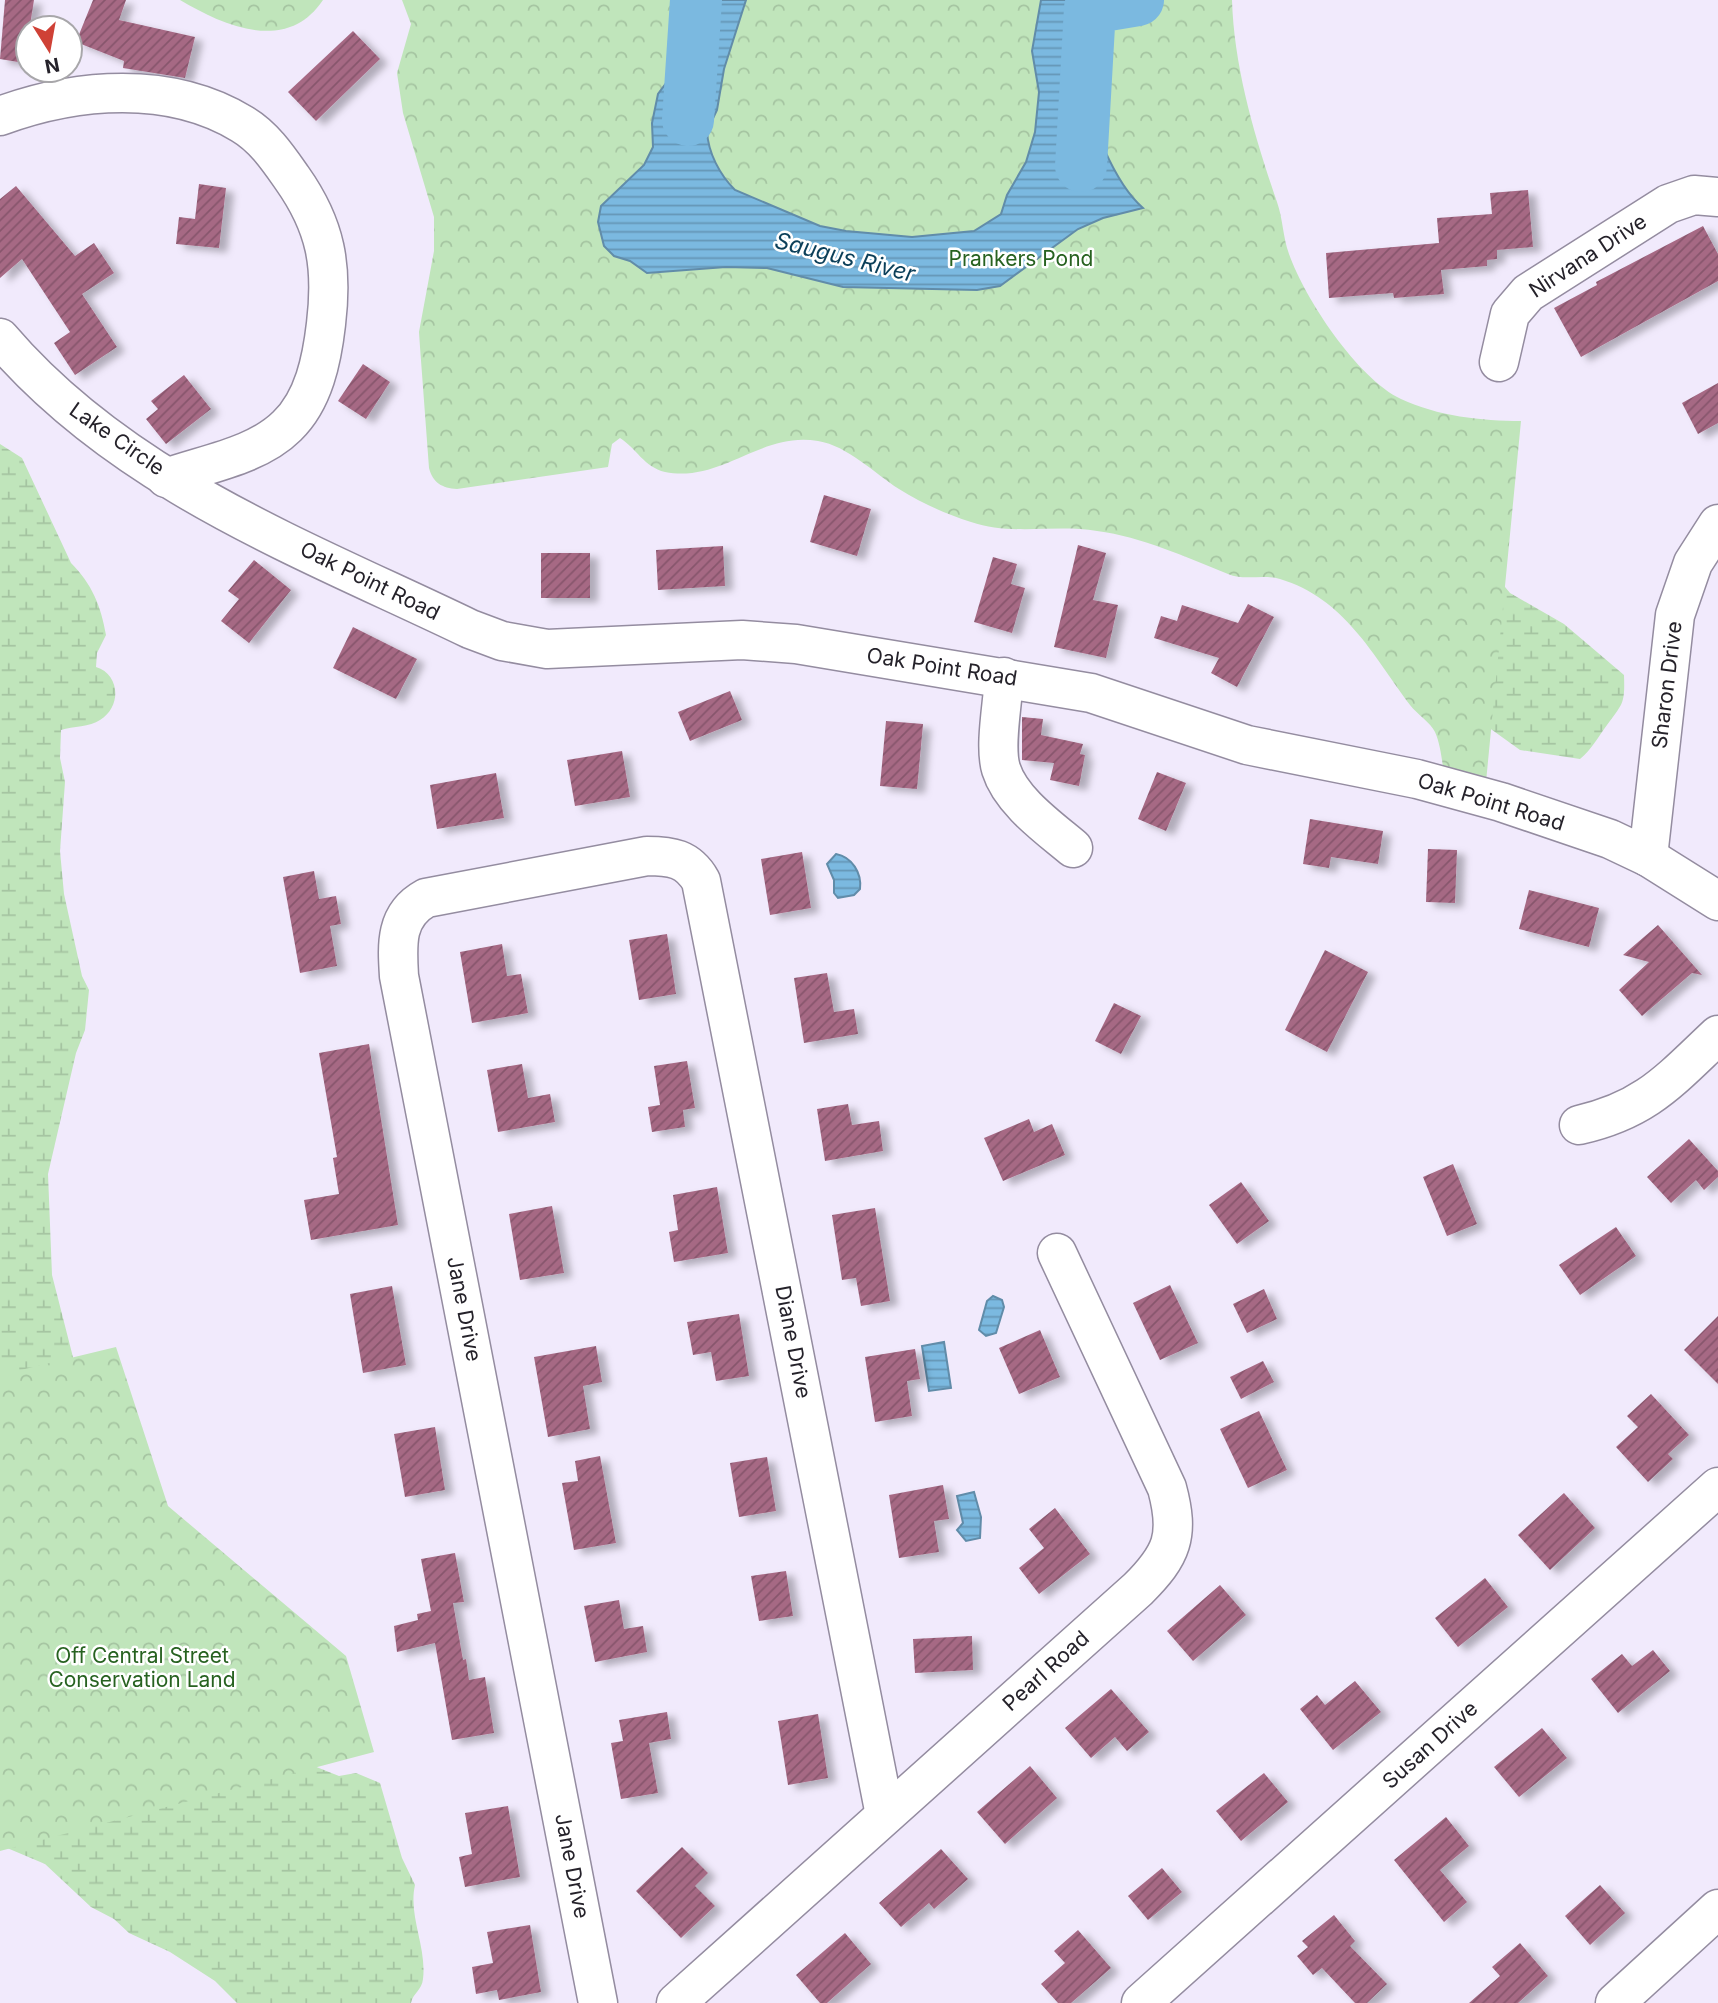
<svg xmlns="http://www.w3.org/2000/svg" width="1718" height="2003" font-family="Inter,sans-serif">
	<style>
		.wetland { fill: url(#wetland-marsh) }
		.park { fill: url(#park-crowns) }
		.water { fill: url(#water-rules); stroke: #618ca9; stroke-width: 2 }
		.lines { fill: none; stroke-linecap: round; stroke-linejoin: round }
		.river { stroke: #7bb9e0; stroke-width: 52 }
		.building { fill: url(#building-hatch); filter: url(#shadow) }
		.minor-casing { stroke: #948ca0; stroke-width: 41 }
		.minor { stroke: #fff; stroke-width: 38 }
		.labels { text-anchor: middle; stroke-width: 5; stroke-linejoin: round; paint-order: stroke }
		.street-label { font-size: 21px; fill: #25222a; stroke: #fff }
		.park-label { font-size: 21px; fill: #276220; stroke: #fff }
		.water-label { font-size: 23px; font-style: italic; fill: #0b3f59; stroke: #fff }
	</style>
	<defs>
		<pattern id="wetland-marsh" width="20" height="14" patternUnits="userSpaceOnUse" patternTransform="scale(1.75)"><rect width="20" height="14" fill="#c0e5bb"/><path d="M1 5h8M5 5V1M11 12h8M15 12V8" fill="none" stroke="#a5c4a1"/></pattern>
		<pattern id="park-crowns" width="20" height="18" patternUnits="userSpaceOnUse" patternTransform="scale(1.75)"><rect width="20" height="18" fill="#c0e5bb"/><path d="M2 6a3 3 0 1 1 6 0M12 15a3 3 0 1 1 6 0" fill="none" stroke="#a5c4a1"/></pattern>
		<pattern id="water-rules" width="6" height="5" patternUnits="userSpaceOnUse" patternTransform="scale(1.75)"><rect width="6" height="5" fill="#7bb9e0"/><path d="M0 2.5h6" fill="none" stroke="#6596b6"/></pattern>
		<pattern id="building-hatch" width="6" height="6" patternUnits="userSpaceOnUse" patternTransform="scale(1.75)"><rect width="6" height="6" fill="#a66984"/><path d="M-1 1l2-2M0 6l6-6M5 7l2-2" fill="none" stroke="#87566c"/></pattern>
		<filter id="shadow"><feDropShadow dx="8" dy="4.5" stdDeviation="3.5" flood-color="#0004"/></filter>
	</defs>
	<rect width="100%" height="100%" fill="#f1eafc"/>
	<!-- wetland -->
	<g class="wetland">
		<path d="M0,444L22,458L71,563C92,584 101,606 106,635L97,653L96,667C120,674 122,707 100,720C90,727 73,726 61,730L60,758L65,782L60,851L64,894L82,976L89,990L85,1030L76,1053L48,1174L52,1275L76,1369L314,1766L339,1776L356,1773L380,1783L402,1858L415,1885C408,1916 427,1947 423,1979C422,1990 413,1993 411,2003H237L215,1981L170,1952L129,1933L114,1919L91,1907L45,1864L0,1845Z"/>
		<path d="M1491,570L1510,593L1564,624L1624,675C1625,704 1623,703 1607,725C1598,737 1592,749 1580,759L1520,750L1456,704Z"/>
	</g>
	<!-- park -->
	<g class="park">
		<path d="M180,0H323C287,54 224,26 180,0Z"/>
		<path d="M402,0H1232C1234,68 1255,138 1277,202C1283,219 1283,238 1289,254C1305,299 1357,378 1401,399C1437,416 1482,421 1521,421L1486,782L1445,778C1442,764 1441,745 1435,732C1431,723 1417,714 1410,705C1373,655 1344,598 1280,579C1263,574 1244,581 1228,574C1186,557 1142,537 1097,531C1056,524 1012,536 971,522C946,514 921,503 899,489C874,473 848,446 818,441C761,431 722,483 665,472C644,467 636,448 620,438L612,444L608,467L457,489C442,488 433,483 429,468L420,347L419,332L434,251V217L403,113L397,73L411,24Z"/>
		<polygon points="116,1347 168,1506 346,1656 374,1752 0,1851 0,1375"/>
	</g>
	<!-- water -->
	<g class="water">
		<path d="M682,0H746L724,69L717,110L707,131C708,153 720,175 735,190L820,226L846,231L912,237L974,231L1001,214L1007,195L1026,162L1035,132L1039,92L1032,51L1041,0H1100L1075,27L1070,44C1082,92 1106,176 1143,208L1103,218L1078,229L1000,286L977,290L843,287L767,268L726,267L647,273L630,261L614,256L604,246L598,222L601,206L644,165L653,147L652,123L658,94L673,74L691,58L695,31Z"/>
		<path d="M836,854C852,857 862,873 860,889L854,895L838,898L834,893V880L827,864Z"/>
		<polygon points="993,1296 1002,1300 1004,1307 996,1333 986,1336 979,1330 987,1301"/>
		<polygon points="944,1342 951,1388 929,1391 922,1346"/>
		<polygon points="974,1492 981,1517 980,1538 966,1541 957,1530 963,1523 957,1496"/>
	</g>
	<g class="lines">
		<!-- river -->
		<g class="river">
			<polyline points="688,120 696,0"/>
			<polyline points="1081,166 1090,8 1138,0"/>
		</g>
	</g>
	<!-- building -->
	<g class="building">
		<polygon points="5,0 34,0 24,63 0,59"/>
		<polygon points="93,0 126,0 119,20 195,37 185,78 123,68 124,61 76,42"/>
		<polygon points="353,31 380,59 316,121 288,92"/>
		<polygon points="199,184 226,188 219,248 176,244 179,217 195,219"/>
		<polygon points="16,186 75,256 94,243 114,273 82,294 117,347 75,375 54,343 70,332 22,259 0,278 0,199"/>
		<polygon points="1528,190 1533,247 1497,250 1497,259 1487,260 1487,266 1441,270 1444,294 1394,298 1393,293 1329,298 1326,253 1439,243 1437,218 1492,214 1490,193"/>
		<polygon points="1703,226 1718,254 1718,281 1581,357 1554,308 1597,285 1596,282"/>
		<polygon points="363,364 390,382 366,419 338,401"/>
		<polygon points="184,375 211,409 166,444 146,419 158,409 151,401"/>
		<polygon points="1718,383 1718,423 1698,434 1682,403"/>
		<polygon points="824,495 871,509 857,556 810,542"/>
		<polygon points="1078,545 1106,553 1093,600 1118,605 1106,658 1054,647"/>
		<polygon points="723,546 725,586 658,590 656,550"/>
		<rect x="541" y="553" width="49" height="45"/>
		<polygon points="993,557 1017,564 1011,584 1025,588 1012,633 974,622"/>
		<polygon points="254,560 291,590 249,643 221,621 239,599 228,591"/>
		<polygon points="1248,604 1274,617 1237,687 1211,673 1219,658 1154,638 1161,616 1177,621 1182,605 1238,623"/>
		<polygon points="353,627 417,659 396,699 333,668"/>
		<polygon points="730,691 742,720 690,741 678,712"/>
		<polygon points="1022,717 1043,719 1041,735 1083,744 1080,754 1085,755 1079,786 1050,780 1054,763 1022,760"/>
		<polygon points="886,721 923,724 917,789 880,786"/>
		<polygon points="622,751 630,797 575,806 567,760"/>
		<polygon points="1157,772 1186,783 1166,831 1138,819"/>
		<polygon points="496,773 504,818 437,829 430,785"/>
		<polygon points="1310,819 1383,831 1378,864 1331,857 1329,868 1303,864"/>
		<polygon points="1428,849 1457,850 1455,903 1426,902"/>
		<polygon points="802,852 811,908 770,915 761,859"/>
		<polygon points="314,871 319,899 336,896 341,924 330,926 337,966 300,973 283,877"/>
		<polygon points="1529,890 1599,908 1589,947 1519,929"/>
		<polygon points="1658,925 1702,975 1692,973 1642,1016 1619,990 1649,962 1623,955"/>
		<polygon points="667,934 676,994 639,1000 629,940"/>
		<polygon points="502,944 507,976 521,974 528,1013 472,1023 460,952"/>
		<polygon points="1325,950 1368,972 1327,1052 1285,1030"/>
		<polygon points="827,973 834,1012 854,1009 858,1034 804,1043 794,978"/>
		<polygon points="1114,1003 1141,1016 1121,1054 1095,1041"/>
		<polygon points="369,1044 398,1225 311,1240 304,1200 339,1194 333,1158 337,1157 319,1053"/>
		<polygon points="687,1061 695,1108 683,1110 685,1127 652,1132 648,1107 660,1105 654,1066"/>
		<polygon points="522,1064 528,1098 550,1094 555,1122 498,1132 487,1070"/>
		<polygon points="848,1104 852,1125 879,1121 883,1151 825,1161 817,1109"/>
		<polygon points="1029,1119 1034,1132 1052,1124 1065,1155 1003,1181 984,1138"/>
		<polygon points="1689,1139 1718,1171 1718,1177 1704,1190 1696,1180 1671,1203 1647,1177"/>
		<polygon points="1453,1164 1477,1224 1447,1236 1423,1177"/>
		<polygon points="1241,1182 1269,1221 1237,1244 1209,1205"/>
		<polygon points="717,1187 728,1253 674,1262 669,1232 678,1230 673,1195"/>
		<polygon points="552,1206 564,1273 520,1280 509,1214"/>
		<polygon points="875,1208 890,1301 861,1306 856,1278 842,1280 832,1215"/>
		<polygon points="1616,1227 1636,1256 1580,1295 1559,1265"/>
		<polygon points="1170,1285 1198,1343 1160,1360 1133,1303"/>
		<polygon points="392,1286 406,1365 363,1373 350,1294"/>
		<polygon points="1264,1289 1277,1319 1247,1333 1233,1304"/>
		<polygon points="739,1314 749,1376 716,1381 711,1352 693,1355 687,1322"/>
		<polygon points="1718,1316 1718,1384 1684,1350"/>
		<polygon points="1040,1330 1060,1377 1019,1394 999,1348"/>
		<polygon points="596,1346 602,1382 583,1386 590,1429 548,1437 534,1357"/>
		<polygon points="915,1349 920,1379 907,1381 912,1416 875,1422 865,1357"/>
		<polygon points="1263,1361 1274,1382 1241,1399 1230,1377"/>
		<polygon points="1651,1394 1689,1435 1668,1454 1673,1459 1648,1482 1616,1447 1638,1427 1627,1416"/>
		<polygon points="1259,1411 1287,1470 1248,1488 1220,1429"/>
		<polygon points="435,1427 445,1490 405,1497 394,1434"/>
		<polygon points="600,1456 616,1543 574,1550 562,1483 578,1481 575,1461"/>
		<polygon points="767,1457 776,1511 739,1517 730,1463"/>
		<polygon points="943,1485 949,1519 934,1521 939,1552 899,1558 889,1495"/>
		<polygon points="1564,1493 1595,1528 1550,1570 1518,1535"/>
		<polygon points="1055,1508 1090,1554 1039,1594 1019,1568 1044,1548 1029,1529"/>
		<polygon points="455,1553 464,1602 453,1603 463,1660 466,1659 469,1680 485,1677 494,1733 452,1740 435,1643 397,1652 394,1626 418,1620 417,1614 431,1611 421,1559"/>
		<polygon points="786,1571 793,1616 759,1621 751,1576"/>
		<polygon points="1485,1578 1508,1607 1458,1647 1435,1618"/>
		<polygon points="1220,1585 1246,1615 1193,1661 1167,1631"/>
		<polygon points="619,1600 624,1629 643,1626 647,1652 595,1662 584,1606"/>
		<polygon points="972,1636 973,1670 915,1673 913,1639"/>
		<polygon points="1653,1650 1670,1671 1618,1713 1591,1679 1622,1654 1632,1666"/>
		<polygon points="1355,1681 1381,1712 1333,1750 1300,1709 1317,1695 1325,1705"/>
		<polygon points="1111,1689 1149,1732 1127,1751 1115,1737 1091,1758 1065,1728"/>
		<polygon points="667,1712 671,1739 649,1743 658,1793 621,1799 611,1743 623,1741 619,1720"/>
		<polygon points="818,1714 828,1778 788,1785 778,1721"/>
		<polygon points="1542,1728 1567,1758 1519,1797 1494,1767"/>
		<polygon points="1030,1766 1057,1798 1005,1844 977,1812"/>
		<polygon points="1264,1773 1288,1802 1241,1841 1216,1811"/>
		<polygon points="508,1806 520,1877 465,1887 459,1857 472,1854 465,1813"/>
		<polygon points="1446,1817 1469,1846 1440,1870 1467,1902 1444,1922 1394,1860"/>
		<polygon points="682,1847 708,1873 695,1886 715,1906 681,1938 636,1891"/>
		<polygon points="941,1849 968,1879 934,1909 929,1903 901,1927 879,1903"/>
		<polygon points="1162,1868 1182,1892 1148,1920 1128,1896"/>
		<polygon points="1600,1885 1625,1913 1590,1945 1565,1916"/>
		<polygon points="1334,1915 1355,1941 1350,1946 1387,1984 1367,2003 1355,2003 1322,1968 1313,1975 1297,1956 1308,1947 1302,1941"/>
		<polygon points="530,1925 541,1992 499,2000 497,1990 476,1994 472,1967 493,1963 487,1932"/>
		<polygon points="1078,1930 1111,1968 1071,2003 1058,2003 1041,1984 1065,1963 1054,1951"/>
		<polygon points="845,1933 871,1964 827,2003 820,2003 796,1975"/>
		<polygon points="1520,1943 1548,1976 1518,2003 1469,2003 1500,1976 1492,1967"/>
	</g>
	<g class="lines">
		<!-- minor casing -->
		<g class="minor-casing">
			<g id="minor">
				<path d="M0,116C76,88 170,80 242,124C264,137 278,158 292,178C326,226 333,266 326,324C322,359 314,400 287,426C257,456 205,464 166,478"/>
				<path d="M0,338C123,482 304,549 470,629L502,641L547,649L742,640L796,644L1091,693L1247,745L1417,779L1501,802L1610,839L1648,857L1718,901"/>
				<polyline points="1499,362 1510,314 1528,293 1668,204 1694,195 1718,197"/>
				<path d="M1004,677C1003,702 994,746 1001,769C1011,801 1048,827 1073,848"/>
				<polyline points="1648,857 1675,615 1693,563 1718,524"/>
				<path d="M1579,1125C1646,1110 1670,1080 1718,1035"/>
				<path d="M598,2003L399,976C397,944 395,915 426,898L647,856C671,856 688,858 701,881L885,1815"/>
				<path d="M676,2003L1138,1589C1172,1555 1180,1536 1167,1488L1057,1253"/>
				<polyline points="1141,2003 1718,1487"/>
				<polyline points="1615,2003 1718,1909"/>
			</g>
		</g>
		<!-- minor -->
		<use href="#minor" class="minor"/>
	</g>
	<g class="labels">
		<!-- street labels -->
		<g class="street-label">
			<text transform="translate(1588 256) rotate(-33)" y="7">Nirvana Drive</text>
			<text transform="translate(117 439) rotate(35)" y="7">Lake Circle</text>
			<text transform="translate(370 581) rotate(26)" y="7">Oak Point Road</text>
			<text transform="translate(942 667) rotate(9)" y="7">Oak Point Road</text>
			<text transform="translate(1667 685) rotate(-83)" y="7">Sharon Drive</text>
			<text transform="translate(1491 802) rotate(17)" y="7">Oak Point Road</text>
			<text transform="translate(464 1309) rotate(79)" y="7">Jane Drive</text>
			<text transform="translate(793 1342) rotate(79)" y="7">Diane Drive</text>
			<text transform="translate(1046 1671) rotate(-42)" y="7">Pearl Road</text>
			<text transform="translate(1430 1745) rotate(-42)" y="7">Susan Drive</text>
			<text transform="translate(572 1866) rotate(79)" y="7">Jane Drive</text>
		</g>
		<!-- park labels -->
		<g class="park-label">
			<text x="1021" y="266">Prankers Pond</text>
			<text x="142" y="1663">Off Central Street<tspan x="142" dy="24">Conservation Land</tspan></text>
		</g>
		<!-- water labels -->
		<g class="water-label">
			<text transform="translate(845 257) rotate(14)" y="8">Saugus River</text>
		</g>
	</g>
	<!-- north arrow -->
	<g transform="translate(49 49) rotate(169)"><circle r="33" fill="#ffffff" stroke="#a8a7aa" stroke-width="2"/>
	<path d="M0-5L12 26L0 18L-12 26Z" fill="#cf4136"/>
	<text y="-10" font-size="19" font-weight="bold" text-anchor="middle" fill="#25222a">N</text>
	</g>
</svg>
